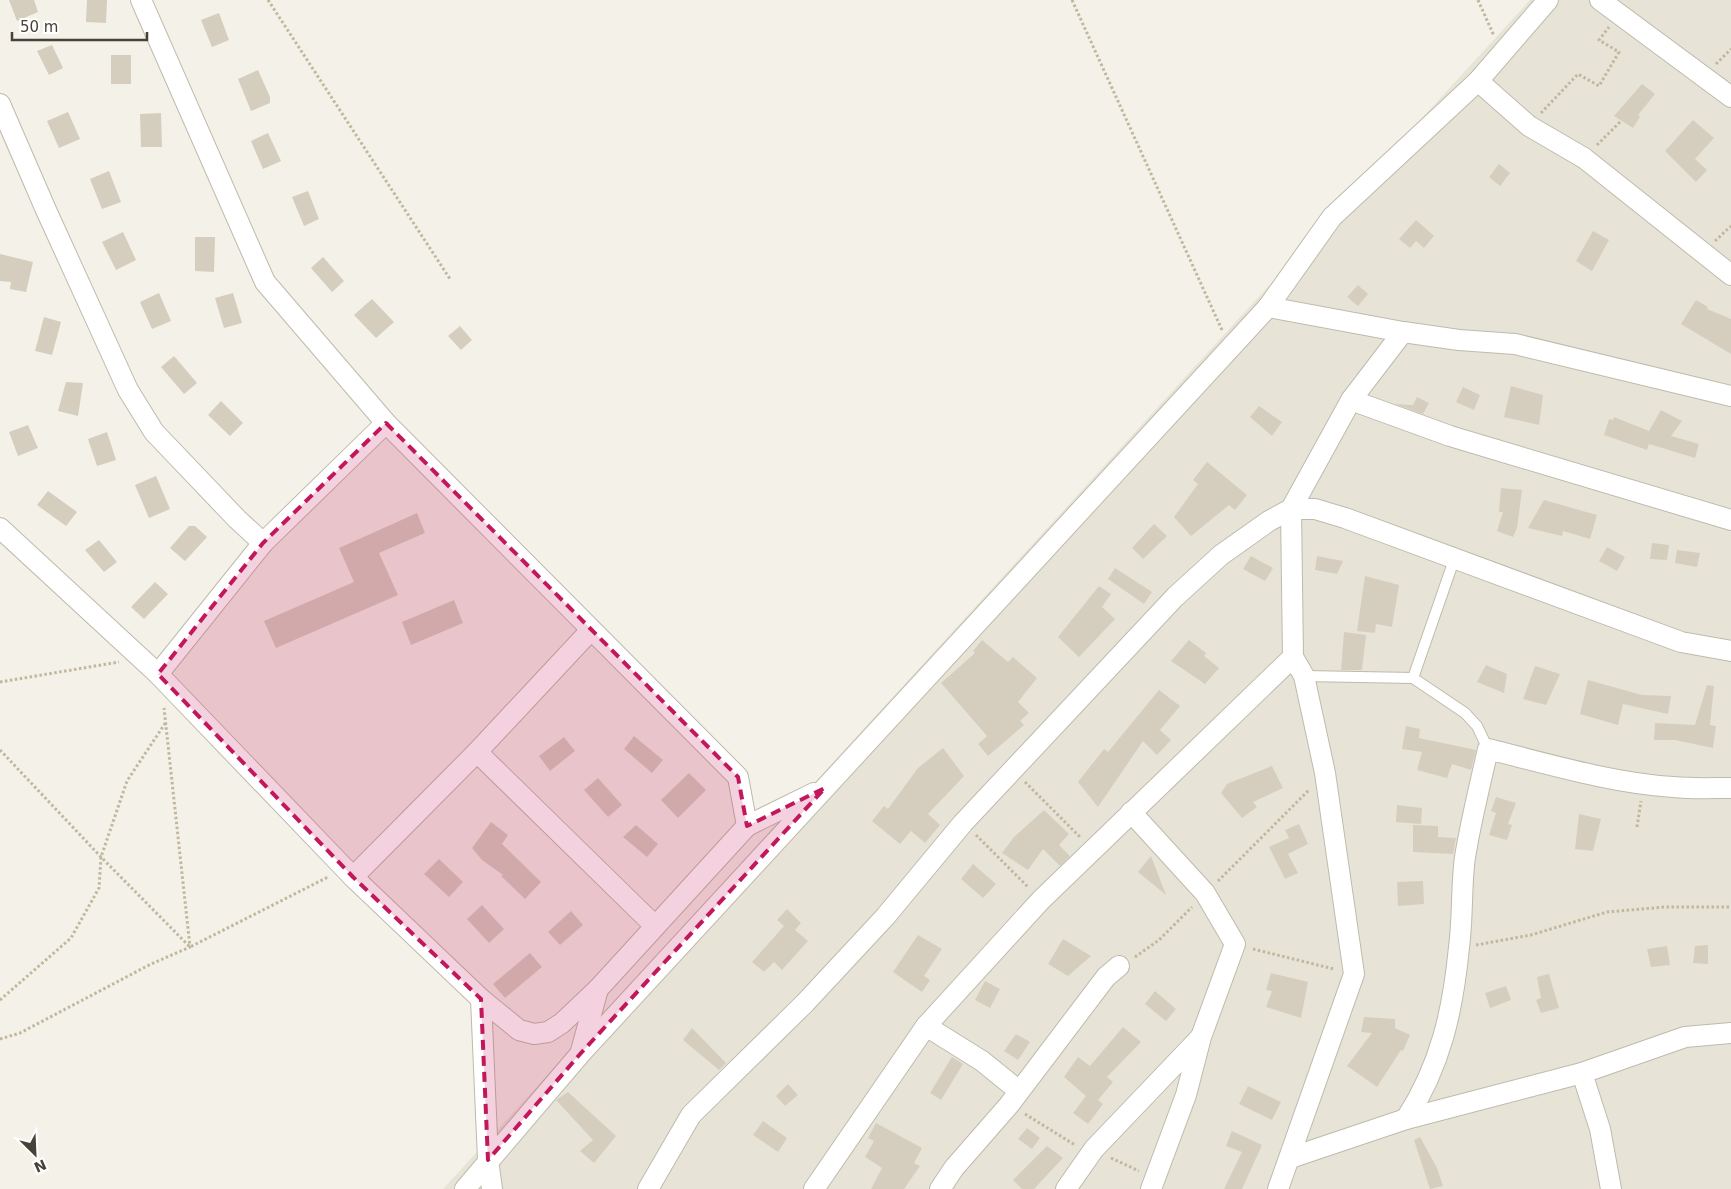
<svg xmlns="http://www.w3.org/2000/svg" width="1731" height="1189" font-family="'DejaVu Sans',sans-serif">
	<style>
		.residential { fill: #e7e4d7 }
		.building { fill: #d5cebe }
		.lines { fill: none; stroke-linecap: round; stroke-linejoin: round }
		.lane-casing { stroke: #bfbaab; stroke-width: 12 }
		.street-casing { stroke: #bfbaab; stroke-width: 22 }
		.path { stroke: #c0b79d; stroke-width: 3; stroke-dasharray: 2.5 2.5; stroke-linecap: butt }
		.lane { stroke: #fff; stroke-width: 10 }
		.street { stroke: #fff; stroke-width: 20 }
		.marked { fill: #c2185b; fill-opacity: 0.2; stroke: #c2185b; stroke-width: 4; stroke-dasharray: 10 6; stroke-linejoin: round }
	</style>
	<rect width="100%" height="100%" fill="#f3f1e8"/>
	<!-- residential -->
	<polygon class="residential" points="1530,0 1731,0 1731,1189 443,1189"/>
	<!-- building -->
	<g class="building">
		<polygon points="9,0 34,0 38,12 17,21"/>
		<polygon points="87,0 107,0 106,23 86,22"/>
		<polygon points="219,13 229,40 212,47 201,20"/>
		<polygon points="52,45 63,68 49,75 37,51"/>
		<rect x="111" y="55" width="20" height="29"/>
		<polygon points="258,70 270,97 270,103 251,111 238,79"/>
		<polygon points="1642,84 1655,94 1638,115 1640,117 1633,128 1614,116"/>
		<polygon points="68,112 80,139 59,148 47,121"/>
		<polygon points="161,113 162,147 141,147 140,114"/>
		<polygon points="1693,120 1714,138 1695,159 1707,170 1696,182 1665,151"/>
		<polygon points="268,133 281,161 263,169 251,141"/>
		<polygon points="1499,164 1510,173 1500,186 1489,177"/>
		<polygon points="109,171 121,202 102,209 90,179"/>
		<polygon points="308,191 319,219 304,226 292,197"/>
		<polygon points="1416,220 1434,236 1424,248 1416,241 1410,248 1399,239"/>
		<polygon points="1593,231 1609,240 1592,271 1576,261"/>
		<polygon points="123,232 136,260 116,270 102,242"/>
		<polygon points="195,237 215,237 214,272 195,271"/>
		<polygon points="0,254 33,262 26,292 10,289 11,282 0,281"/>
		<polygon points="323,257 344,281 332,292 311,268"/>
		<polygon points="1358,285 1368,294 1358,306 1347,297"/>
		<polygon points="159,293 171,321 152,329 140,302"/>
		<polygon points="233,293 242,323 224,328 215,298"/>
		<polygon points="372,299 394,322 376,338 354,315"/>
		<polygon points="1696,300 1708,307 1707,309 1731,319 1731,354 1681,324"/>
		<polygon points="44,317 61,322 52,355 35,351"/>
		<polygon points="460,326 472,340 461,350 448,336"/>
		<polygon points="174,356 197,383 184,394 161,367"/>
		<polygon points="66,382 83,383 78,416 58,411"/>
		<polygon points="1511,386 1543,395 1539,425 1504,417"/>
		<polygon points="1463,387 1480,395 1474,410 1456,402"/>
		<polygon points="1417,397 1429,403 1423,414 1395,404 1413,405"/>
		<polygon points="221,401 243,423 230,436 208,415"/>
		<polygon points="1259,406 1282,422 1272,436 1250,417"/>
		<polygon points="1661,410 1682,421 1671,436 1699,444 1695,458 1649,444 1647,450 1604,435 1609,419 1613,420 1614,417 1649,431"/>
		<polygon points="28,425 38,448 18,456 9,432"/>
		<polygon points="107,432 116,460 97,466 88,439"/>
		<polygon points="1207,462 1247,495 1235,510 1229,505 1191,536 1174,517 1198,484 1193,480"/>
		<polygon points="156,476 170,509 149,518 135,485"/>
		<polygon points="1501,488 1522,490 1517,528 1513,537 1497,531 1503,512 1499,512"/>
		<polygon points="48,491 77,512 66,526 37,505"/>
		<polygon points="1544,500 1597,515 1590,539 1563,531 1562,536 1528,528"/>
		<polygon points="417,513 425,533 379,553 398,595 276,648 264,621 354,582 339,548"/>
		<polygon points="1154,524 1167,536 1143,559 1132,548"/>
		<polygon points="189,526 195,526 207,537 185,561 170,548"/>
		<polygon points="99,540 117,562 104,572 85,550"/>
		<polygon points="1652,543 1669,545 1667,560 1650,559"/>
		<polygon points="1607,547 1625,557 1617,571 1599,561"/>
		<polygon points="1677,550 1700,553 1697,567 1675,563"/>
		<polygon points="1251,556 1273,568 1265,581 1243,569"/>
		<polygon points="1317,556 1343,561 1337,574 1315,570"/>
		<polygon points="1115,568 1152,592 1144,604 1108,579"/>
		<polygon points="1365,576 1399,585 1392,627 1376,624 1375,633 1357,631"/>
		<polygon points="155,582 168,594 144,619 131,607"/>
		<polygon points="1099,586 1111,594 1102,607 1115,619 1079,657 1058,637"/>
		<polygon points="454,600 463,623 411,645 402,622"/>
		<polygon points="1344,632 1366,635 1362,670 1341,670"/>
		<polygon points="982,640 1008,662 1013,657 1037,678 1018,702 1029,713 1020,721 1024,725 988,756 978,744 987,736 941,683 975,653 973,651"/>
		<polygon points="1189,640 1206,653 1204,656 1219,668 1205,684 1171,661"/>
		<polygon points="1486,665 1507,674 1504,693 1477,682"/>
		<polygon points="1535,666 1560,674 1546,705 1523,699"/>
		<polygon points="1588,680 1642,695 1671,696 1668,714 1623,704 1618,725 1580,714"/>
		<polygon points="1707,685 1714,686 1710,725 1716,726 1713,748 1675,740 1654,740 1655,723 1695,725"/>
		<polygon points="1159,690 1180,706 1160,730 1171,740 1157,755 1143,741 1098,807 1078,782 1104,749 1108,752"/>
		<polygon points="1406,726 1420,729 1419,738 1476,750 1471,770 1452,764 1447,778 1417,770 1422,752 1402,749"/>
		<polygon points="634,736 663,760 652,773 624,749"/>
		<polygon points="564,737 575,751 550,771 539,756"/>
		<polygon points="943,748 964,776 928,814 940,825 925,843 911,831 900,844 872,821 884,806 888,809 918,768"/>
		<polygon points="1272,766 1283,788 1253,802 1257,807 1242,818 1221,793 1227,784"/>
		<polygon points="689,773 706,790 678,818 661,800"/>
		<polygon points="598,778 622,805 608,817 584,790"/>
		<polygon points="1496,797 1516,803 1508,824 1512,825 1507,840 1489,835 1496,813 1491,811"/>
		<polygon points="1397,805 1422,808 1421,824 1396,822"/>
		<polygon points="1044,810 1069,834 1059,845 1070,856 1060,866 1043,849 1028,870 1002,853 1014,837"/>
		<polygon points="1579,814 1601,819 1593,851 1575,849"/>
		<polygon points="491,822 508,835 502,844 541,882 525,899 501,876 503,875 482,860 472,848"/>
		<polygon points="1299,824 1308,844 1288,854 1298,873 1285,879 1269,847 1289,838 1285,830"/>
		<polygon points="636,825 658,844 647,857 623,837"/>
		<polygon points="1413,825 1438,826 1438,837 1456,838 1453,854 1413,852"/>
		<polygon points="1151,856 1166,895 1138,872"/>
		<polygon points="439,859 463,882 449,897 424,874"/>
		<polygon points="973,864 996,884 983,898 961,879"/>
		<polygon points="1423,881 1424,904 1398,906 1397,882"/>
		<polygon points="482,905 504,929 489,943 467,919"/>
		<polygon points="787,909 801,923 795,930 808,941 782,970 774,962 764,972 752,962 784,926 777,920"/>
		<polygon points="571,911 583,925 560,945 548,932"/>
		<polygon points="918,935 942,949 924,976 930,980 922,992 893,972"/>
		<polygon points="1063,939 1091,956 1068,976 1048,964"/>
		<polygon points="1708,945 1708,964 1693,963 1695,946"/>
		<polygon points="1667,946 1670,965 1651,967 1647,949"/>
		<polygon points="530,953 542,967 505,998 493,984"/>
		<polygon points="1271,973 1308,982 1301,1018 1266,1007 1272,991 1266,990"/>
		<polygon points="1549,974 1559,1008 1541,1013 1536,1000 1541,998 1537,977"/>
		<polygon points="985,981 1000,989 990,1008 975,1000"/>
		<polygon points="1506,986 1511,1000 1490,1008 1485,993"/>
		<polygon points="1155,991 1176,1009 1166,1021 1145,1004"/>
		<polygon points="1364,1017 1395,1019 1395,1028 1410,1035 1403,1051 1401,1050 1377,1087 1347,1066 1372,1033 1361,1032"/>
		<polygon points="1123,1027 1141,1042 1107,1077 1113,1082 1098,1100 1103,1104 1088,1124 1073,1113 1086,1096 1064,1077 1078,1057 1090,1066"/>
		<polygon points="692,1028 726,1063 719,1070 683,1040"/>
		<polygon points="1016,1034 1030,1042 1018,1060 1004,1051"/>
		<polygon points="952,1057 963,1064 941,1100 930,1093"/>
		<polygon points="788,1084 798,1095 785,1106 776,1096"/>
		<polygon points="1248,1086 1281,1102 1272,1120 1239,1104"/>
		<polygon points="568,1092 616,1136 594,1163 580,1151 593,1140 556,1100"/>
		<polygon points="763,1121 787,1138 778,1152 753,1135"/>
		<polygon points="876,1123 922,1148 914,1163 920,1166 904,1189 871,1189 882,1168 865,1157 874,1141 868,1138"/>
		<polygon points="1027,1128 1040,1138 1032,1149 1018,1139"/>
		<polygon points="1232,1131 1262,1145 1242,1189 1224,1189 1242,1152 1226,1146"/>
		<polygon points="1420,1137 1437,1168 1443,1186 1430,1189 1414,1140"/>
		<polygon points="1047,1146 1063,1158 1034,1189 1022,1189 1013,1180"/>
	</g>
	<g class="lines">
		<!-- lane casing -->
		<g class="lane-casing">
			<g id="lane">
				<polyline points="1304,676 1413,678 1465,713 1477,726 1488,749"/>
				<polyline points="1413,678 1454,560"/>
			</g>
		</g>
		<!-- street casing -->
		<g class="street-casing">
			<g id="street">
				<polyline points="141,0 265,282 386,423 738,777 747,826 598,989 581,1051"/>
				<polyline points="1600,0 1731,97"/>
				<polyline points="1478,81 1529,126 1584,158 1731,275"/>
				<polyline points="0,104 46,210 128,390 154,432 237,519 263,543"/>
				<polyline points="1268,307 1403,332 1459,340 1515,344 1731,396"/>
				<polyline points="1351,400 1450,436 1731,520"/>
				<polyline points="0,528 158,674 353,877 481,999 519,1030 534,1034 548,1032 562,1023 598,989"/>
				<polyline points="158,674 263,543 386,423"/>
				<polyline points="477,752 655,926"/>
				<polyline points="1131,812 1205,893 1235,944 1201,1037 1186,1095 1151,1189"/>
				<polyline points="747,826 814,793"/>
				<polyline points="353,877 477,752 591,630"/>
				<polyline points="481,999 488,1160 492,1189"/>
				<polyline points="926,1026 982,1061 1019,1091"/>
				<polyline points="1582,1073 1600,1129 1611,1189"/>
				<path d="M1406,1119C1441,1065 1453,1010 1459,947C1463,917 1461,886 1465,857C1471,820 1480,785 1488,749C1548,764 1612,783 1673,787C1692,789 1712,788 1731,788"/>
				<polyline points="1290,1158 1406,1119 1582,1073 1685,1037 1731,1033"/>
				<polyline points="465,1189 581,1053 1268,307 1332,217 1478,81 1548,0"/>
				<polyline points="648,1189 691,1115 805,1003 885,917 963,823 1175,597 1221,555 1269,521 1291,509 1315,509 1345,518 1681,642 1731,651"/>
				<polyline points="814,1189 926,1026 1041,900 1293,657"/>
				<polyline points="940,1189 954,1168 1009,1105 1106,977 1119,966"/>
				<polyline points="1066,1189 1094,1149 1200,1038"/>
				<polyline points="1278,1189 1354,974 1325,773 1304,676 1293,657 1291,509 1351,400 1403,332"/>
			</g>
		</g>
		<!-- path -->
		<g class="path">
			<polyline points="268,0 450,279"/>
			<polyline points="1072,0 1222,330"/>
			<polyline points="1478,0 1494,36"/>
			<polyline points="1716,64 1731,49"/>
			<polyline points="1541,113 1578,74 1599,86 1619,52 1599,40 1609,27"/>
			<polyline points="1597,145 1621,121"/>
			<polyline points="1715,241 1731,226"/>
			<polyline points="0,682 119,662"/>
			<polyline points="0,750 101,857 190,947 328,877"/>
			<polyline points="1025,782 1081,838"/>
			<polyline points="1637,827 1641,801"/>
			<polyline points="976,835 1028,887"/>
			<polyline points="1218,881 1309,790"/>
			<polyline points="1476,945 1531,935 1607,912 1665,907 1731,907"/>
			<polyline points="1253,949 1334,969"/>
			<polyline points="1135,957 1159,940 1192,907"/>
			<polyline points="0,1000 71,938 99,888 101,857 127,781 166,722"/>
			<polyline points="0,1039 20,1033 151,964 190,947 164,708"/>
			<polyline points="1025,1114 1075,1145"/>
			<polyline points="1111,1158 1139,1171"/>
		</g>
		<!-- lane -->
		<use href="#lane" class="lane"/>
		<!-- street -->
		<use href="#street" class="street"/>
	</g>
	<!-- marked area -->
	<path class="marked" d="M386,423L738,777L747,826L825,788L581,1053L488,1160L481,999L353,877L158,674L263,543Z"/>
	<!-- north arrow -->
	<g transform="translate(35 1154) rotate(156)" stroke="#ffffff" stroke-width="4" paint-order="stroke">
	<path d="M0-4L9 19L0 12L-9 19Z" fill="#474237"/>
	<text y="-8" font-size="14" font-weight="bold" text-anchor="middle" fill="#474237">N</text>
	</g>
	<!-- scale -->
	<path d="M12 32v8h135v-8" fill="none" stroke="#474237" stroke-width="2.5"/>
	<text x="20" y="32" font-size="15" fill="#474237" stroke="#ffffff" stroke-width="4" paint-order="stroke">50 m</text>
</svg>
